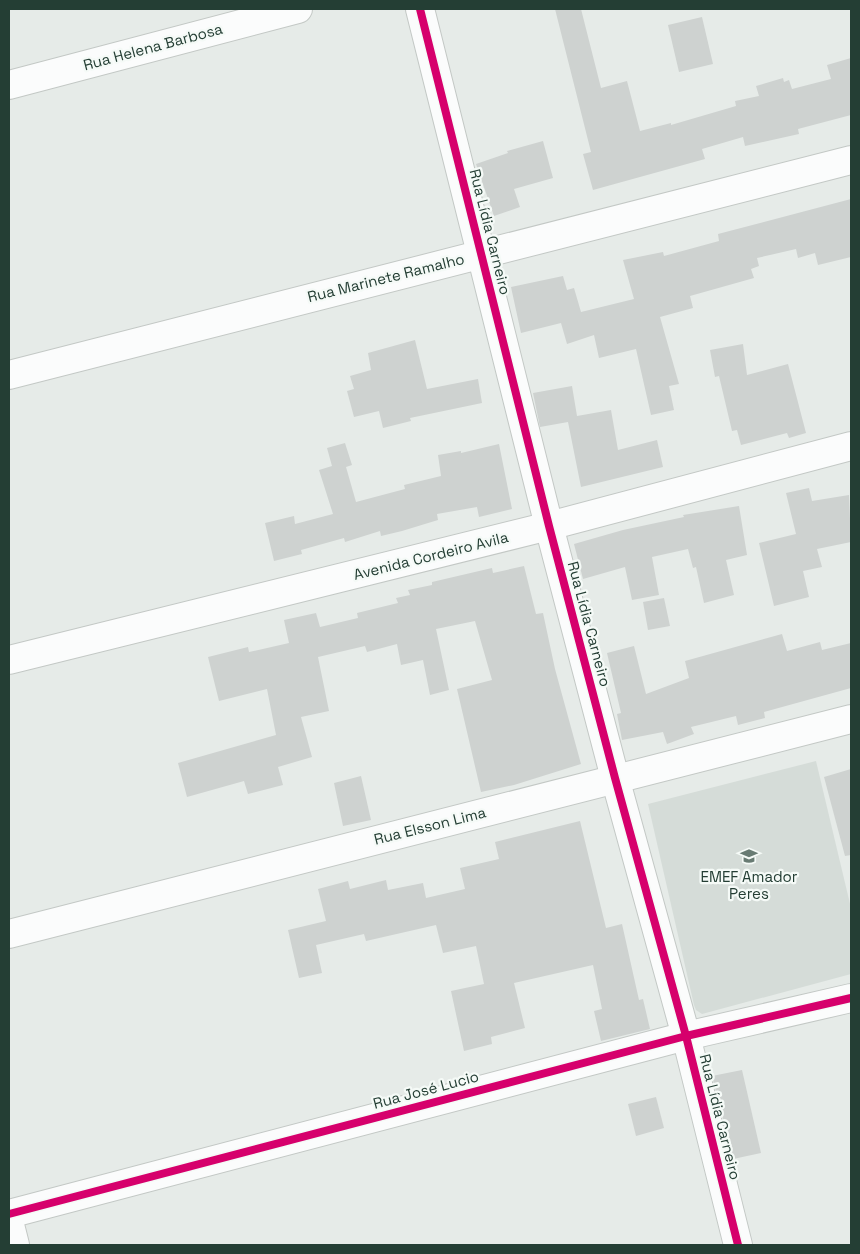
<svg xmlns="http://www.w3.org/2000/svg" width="860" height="1254" font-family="'Space Grotesk',sans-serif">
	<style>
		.built { fill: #d5dcd8 }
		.building { fill: #ced2d0 }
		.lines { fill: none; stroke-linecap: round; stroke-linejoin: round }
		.street-casing { stroke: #c3c8c5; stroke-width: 30 }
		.street { stroke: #fbfcfc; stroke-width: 28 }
		.cycleway-casing { stroke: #f5faf7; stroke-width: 11 }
		.cycleway { stroke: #d6006c; stroke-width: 8 }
		.labels { text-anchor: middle; stroke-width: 4.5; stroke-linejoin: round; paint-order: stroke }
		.street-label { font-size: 15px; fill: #243e34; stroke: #f5faf7 }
		.poi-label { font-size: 15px; fill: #243e34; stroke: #f5faf7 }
	</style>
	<rect width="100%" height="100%" fill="#e6ebe8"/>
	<!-- built -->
	<polygon class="built" points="816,761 851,908 851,974 702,1014 696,1010 694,1005 648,804"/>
	<!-- building -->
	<g class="building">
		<polygon points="555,9 581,9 601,88 627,81 640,131 671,123 671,125 736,106 735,101 759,96 756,86 783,78 784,82 789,80 792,89 831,79 827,65 851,58 851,115 798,129 799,134 745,146 743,137 702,149 705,159 593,190 583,154 591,152"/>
		<polygon points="702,17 713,64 679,72 668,25"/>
		<polygon points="543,141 553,178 514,189 520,207 494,216 476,164 508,153 507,151"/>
		<polygon points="851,199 851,257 818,265 815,253 798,258 796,249 757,258 759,266 751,269 754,278 690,296 693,308 660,317 679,384 669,386 674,410 651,415 636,349 599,358 594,335 567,344 561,323 521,333 511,287 563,276 567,290 574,288 581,312 634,299 623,260 663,252 664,256 719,241 718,234"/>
		<polygon points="415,340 427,389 478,379 482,403 410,418 411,421 383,428 379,411 354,417 347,391 354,389 350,376 371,370 368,353"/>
		<polygon points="743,344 747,375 788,364 806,433 789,438 787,433 741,445 737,430 732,431 719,376 715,377 710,350"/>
		<polygon points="572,386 577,416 611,410 618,450 657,440 663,467 581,487 568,422 540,427 533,393"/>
		<polygon points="345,443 352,465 346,467 356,502 405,489 404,485 441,476 438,455 461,451 461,453 499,444 512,509 479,517 477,507 437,514 438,520 402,531 381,536 380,531 345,542 344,538 301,550 302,554 274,561 265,523 294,516 295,524 333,514 319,470 332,466 327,448"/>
		<polygon points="809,488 812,501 849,495 851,542 817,549 822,567 803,571 809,597 774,606 759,543 796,534 786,493"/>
		<polygon points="739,506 747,555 726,560 734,595 704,603 696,567 693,568 688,549 652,557 659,595 632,600 625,567 583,579 574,544 623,530 684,517 683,515"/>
		<polygon points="524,566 536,614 543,613 555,669 581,764 514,785 481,792 457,689 492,680 475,621 436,629 449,690 430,695 423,660 401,665 397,644 367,652 365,646 318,657 329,711 301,717 312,757 278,767 283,785 248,794 244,781 187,797 178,763 276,735 267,689 219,701 208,657 248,647 249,652 289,643 284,620 316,613 320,627 358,618 357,613 398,603 396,598 410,595 408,590 432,585 432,582 492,568 493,573"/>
		<polygon points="664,598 670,626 648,630 643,602"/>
		<polygon points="782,634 787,651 820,642 822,650 851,643 851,688 764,712 765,718 738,725 736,716 691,727 694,734 667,744 663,732 622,740 617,714 621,713 607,653 634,646 646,694 689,678 685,661"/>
		<polygon points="851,769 851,855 845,856 824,777"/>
		<polygon points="361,776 371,820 343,826 334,783"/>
		<polygon points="580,821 606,928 622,924 639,1000 643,999 650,1029 601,1041 594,1011 602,1009 593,965 514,983 525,1028 491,1037 492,1044 464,1051 451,991 484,984 476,946 443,953 436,925 366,941 364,934 316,945 322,973 299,978 288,930 326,921 318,889 348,881 350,889 386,880 388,890 423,883 426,898 465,889 460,868 499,859 495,842"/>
		<polygon points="742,1070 761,1153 733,1159 712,1076"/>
		<polygon points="656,1097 664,1128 636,1136 628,1104"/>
	</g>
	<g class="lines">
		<!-- street casing -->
		<g class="street-casing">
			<g id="street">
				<polyline points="420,9 549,526 615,778 686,1036 738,1245"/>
				<polyline points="9,85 298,9"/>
				<polyline points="9,375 851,160"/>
				<polyline points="9,660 549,526 851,446"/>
				<polyline points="9,934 851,719"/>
				<polyline points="9,1214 686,1036 851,998"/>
				<polyline points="9,1221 15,1245"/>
			</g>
		</g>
		<!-- street -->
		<use href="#street" class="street"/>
		<!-- cycleway casing -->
		<g class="cycleway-casing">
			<g id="cycleway">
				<polyline points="420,9 549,526 615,778 686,1036 738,1245"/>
				<polyline points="9,1214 686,1036 851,998"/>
			</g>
		</g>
		<!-- cycleway -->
		<use href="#cycleway" class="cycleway"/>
	</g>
	<!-- icons -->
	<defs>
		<g id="school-bare" transform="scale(1.35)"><path d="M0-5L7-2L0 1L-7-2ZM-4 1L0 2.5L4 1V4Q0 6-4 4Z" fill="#687b73" stroke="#f5faf7" stroke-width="2.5" paint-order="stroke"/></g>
	</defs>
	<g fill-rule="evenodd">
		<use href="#school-bare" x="749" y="856"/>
	</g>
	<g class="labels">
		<!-- street labels -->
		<g class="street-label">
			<text transform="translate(153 47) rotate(-15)" y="5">Rua Helena Barbosa</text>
			<text transform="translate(490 232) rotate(76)" y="5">Rua Lídia Carneiro</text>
			<text transform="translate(386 278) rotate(-14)" y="5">Rua Marinete Ramalho</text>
			<text transform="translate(431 556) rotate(-14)" y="5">Avenida Cordeiro Avila</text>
			<text transform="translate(589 624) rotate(75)" y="5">Rua Lídia Carneiro</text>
			<text transform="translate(430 826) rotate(-14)" y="5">Rua Elsson Lima</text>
			<text transform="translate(426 1090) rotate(-15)" y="5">Rua José Lucio</text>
			<text transform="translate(720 1117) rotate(76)" y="5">Rua Lídia Carneiro</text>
		</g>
		<!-- poi labels -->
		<g class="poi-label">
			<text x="749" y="882">EMEF Amador<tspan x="749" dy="17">Peres</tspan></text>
		</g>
	</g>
	<!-- border -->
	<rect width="860" height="1254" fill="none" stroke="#243e34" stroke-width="20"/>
</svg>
